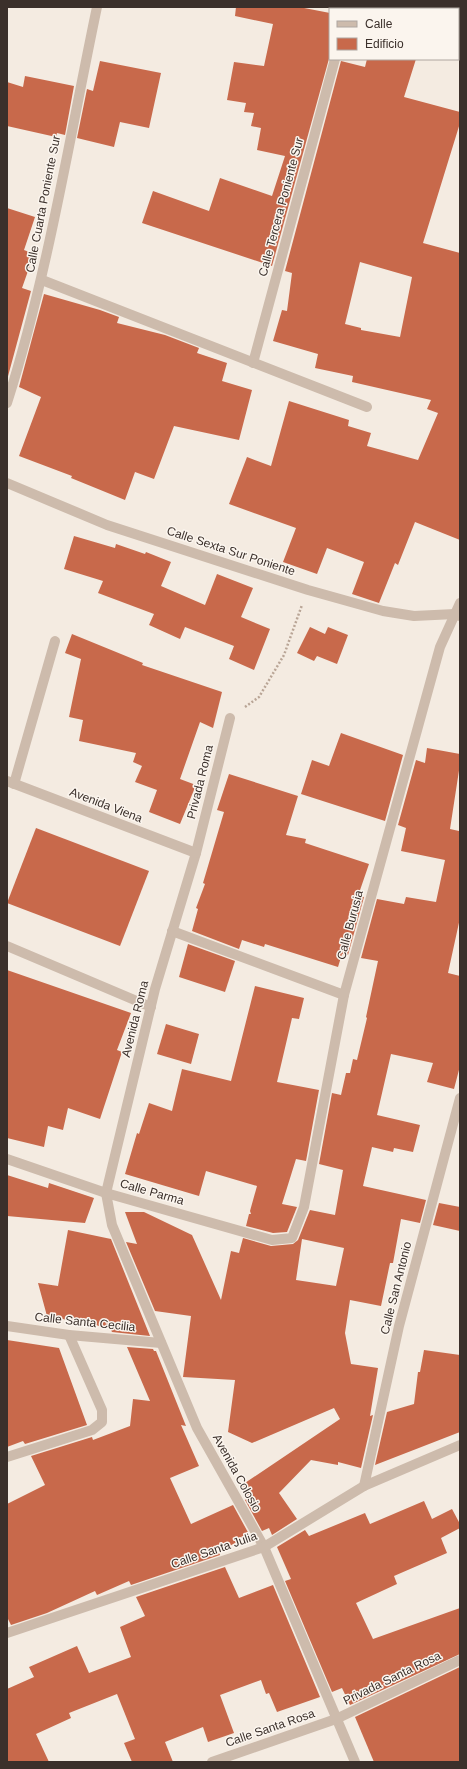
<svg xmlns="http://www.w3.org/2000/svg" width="467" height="1769" font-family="Helvetica,sans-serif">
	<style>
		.building { fill: #c8694b; fill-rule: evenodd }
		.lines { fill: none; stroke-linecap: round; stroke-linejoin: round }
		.path { stroke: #b9a596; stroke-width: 2.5; stroke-dasharray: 2 2; stroke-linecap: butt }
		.minor { stroke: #cdbbac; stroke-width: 10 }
		.labels { text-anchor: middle; stroke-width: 3; stroke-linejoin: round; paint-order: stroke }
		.street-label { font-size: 12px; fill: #3b302b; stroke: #fbf5ee }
	</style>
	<rect width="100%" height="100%" fill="#f4ebe1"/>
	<!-- building -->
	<g class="building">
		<polygon points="236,7 299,7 330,13 330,55 272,266 142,223 153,191 209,211 220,178 272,196 285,156 257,150 261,128 251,126 254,113 244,112 246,103 227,100 234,62 264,66 273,24 235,16"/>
		<path d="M367,59H416L404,97L460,112V123L423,243L460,253V540L415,522L398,565L395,563L379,603L352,594L364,562L327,548L317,574L283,562L296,528L229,504L247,457L271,466L289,401L349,420L348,426L371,433L367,446L418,460L438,413L427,409L431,400L352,382L353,376L315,368L318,354L273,341L282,310L287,311L292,273L285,271L341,61L365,67ZM360,262L412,277L400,337L361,330V328L345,324Z"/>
		<polygon points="100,61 161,73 149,128 120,122 114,147 77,138 87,89 93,91"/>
		<polygon points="25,76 74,86 65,135 57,133 56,137 7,126 7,82 23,87"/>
		<polygon points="7,208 35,217 24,250 34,254 22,288 31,291 7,380"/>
		<polygon points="44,294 100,310 119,317 117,323 165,335 199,348 197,353 227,363 222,381 252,390 239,440 174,426 154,479 135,472 125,500 71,478 72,476 19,456 41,397 19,387"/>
		<polygon points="74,536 115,548 116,544 145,554 146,552 171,562 161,586 205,605 217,574 253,588 241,617 270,629 254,670 229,659 234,646 185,627 180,639 149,625 154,614 98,593 103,581 64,569"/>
		<polygon points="310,627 325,634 328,627 348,635 337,664 317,656 314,661 297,653"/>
		<polygon points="72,634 143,663 142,665 222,692 213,728 200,722 180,779 196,785 180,824 149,812 157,790 135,782 142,766 133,762 136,753 79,741 83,720 69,717 81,659 65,653"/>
		<polygon points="341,733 403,755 385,821 301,794 312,760 329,766"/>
		<path d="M427,748L460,754V764L450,829L459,831V834H460V918L448,973L460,976V1066L454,1089L427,1082L433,1063L391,1054L377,1115L420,1125L413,1152L394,1148L393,1152L372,1147L363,1186L426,1200L420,1223L401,1219L393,1263H390L381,1306L350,1300L345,1333L351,1364L378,1368L370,1416L373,1415L361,1468L338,1462V1465L311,1460L279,1493L297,1519L272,1535L269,1528L262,1531L245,1500L248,1498L239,1487L340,1419L334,1408L252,1443L228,1432L235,1380L183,1377L191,1316L155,1311L126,1242L137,1244L125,1212H144L192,1235L221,1300L231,1251L239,1253L243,1238L271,1246L293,1244L298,1240L310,1210L335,1215L343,1170L319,1164L332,1093L341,1095L346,1073H350L353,1059L357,1060L367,1018L366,1017L378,961L361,958L377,899L404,904L406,897L436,902L445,860L401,851L406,828L398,825L416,760L425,763ZM302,1239L344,1248L336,1286L296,1280Z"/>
		<polygon points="229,774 298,796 286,835 306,839 305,843 369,864 358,896 364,897 348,955 342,954 338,967 265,944 264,947 242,940 239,949 192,931 198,909 196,908 205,884 203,883 224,812 217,810"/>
		<polygon points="36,828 149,871 120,946 7,903"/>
		<polygon points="188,944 235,961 225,992 179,977"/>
		<polygon points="7,970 131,1013 117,1050 122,1052 100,1119 68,1108 63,1130 48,1126 44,1147 7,1138"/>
		<polygon points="255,986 304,998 299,1019 292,1018 277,1082 319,1090 306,1161 296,1159 282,1204 297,1207 287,1232 273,1233 246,1226 249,1214 251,1214 250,1211 257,1186 206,1171 199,1196 125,1174 137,1133 139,1134 149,1103 172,1111 182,1069 231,1081"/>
		<polygon points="166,1024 199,1034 191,1064 157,1054"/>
		<polygon points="7,1175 48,1188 49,1183 94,1198 85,1223 7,1216"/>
		<polygon points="439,1203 460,1207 460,1231 433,1225"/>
		<polygon points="68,1230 111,1239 150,1336 112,1332 110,1328 47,1316 38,1283 58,1286"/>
		<polygon points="7,1340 59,1348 87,1425 25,1444 23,1441 7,1447"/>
		<polygon points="127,1347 153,1349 154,1351 156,1351 186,1426 181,1425 199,1466 170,1478 191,1524 233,1505 250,1536 219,1551 220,1555 131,1585 129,1581 97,1595 95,1591 47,1613 11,1625 7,1617 7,1504 45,1485 31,1456 92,1437 93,1440 130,1426 133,1399 150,1401"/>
		<polygon points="424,1350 460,1355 460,1432 375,1465 387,1412 414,1404 418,1372 420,1372"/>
		<polygon points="424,1501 432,1519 452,1509 460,1524 460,1528 441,1538 447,1553 394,1576 397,1584 356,1603 373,1639 460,1608 460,1654 350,1705 342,1688 332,1692 285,1581 291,1579 277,1547 305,1530 309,1536 365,1513 370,1524"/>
		<polygon points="225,1567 239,1598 273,1585 320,1697 277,1712 269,1693 266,1694 261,1680 220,1695 234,1733 208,1742 203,1727 165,1742 173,1762 132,1762 124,1743 135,1739 117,1694 69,1713 71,1718 36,1734 49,1762 7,1762 7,1689 34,1677 29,1667 77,1646 89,1673 131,1657 120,1627 145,1616 136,1597"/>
		<polygon points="460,1667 460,1762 374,1762 355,1717"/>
	</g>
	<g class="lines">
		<!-- path -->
		<polyline class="path" points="245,707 259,697 284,655 302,605"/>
		<!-- minor -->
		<g class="minor">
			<polyline points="349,9 349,7"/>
			<polyline points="42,280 367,407"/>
			<polyline points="253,363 335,59"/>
			<path d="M7,403C48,274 69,140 97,7"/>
			<polyline points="7,483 107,525 308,590 383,611 414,616 455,614 460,616"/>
			<polyline points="230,718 196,853 155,989 106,1193 112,1225 197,1428 264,1547 355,1762"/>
			<polyline points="7,781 196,853"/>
			<polyline points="14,784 55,641"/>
			<polyline points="172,931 344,995"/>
			<polyline points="7,946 151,1007"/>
			<polyline points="7,1159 106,1193 272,1240 292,1238 304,1207 344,995 440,647 460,603"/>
			<polyline points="7,1326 69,1335 161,1343"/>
			<polyline points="7,1457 92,1430 102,1422 102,1410 69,1335"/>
			<polyline points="364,1486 399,1326 460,1098"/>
			<polyline points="7,1633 264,1547 364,1486 460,1445"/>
			<polyline points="212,1762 336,1719 460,1660"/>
		</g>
	</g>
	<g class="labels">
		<!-- street labels -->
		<g class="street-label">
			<text transform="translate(43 204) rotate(-79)" y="4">Calle Cuarta Poniente Sur</text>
			<text transform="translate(281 207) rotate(-75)" y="4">Calle Tercera Poniente Sur</text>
			<text transform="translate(231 551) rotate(18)" y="4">Calle Sexta Sur Poniente</text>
			<text transform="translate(200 782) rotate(-76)" y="4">Privada Roma</text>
			<text transform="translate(106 805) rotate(21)" y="4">Avenida Viena</text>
			<text transform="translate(350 925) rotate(-75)" y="4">Calle Burusia</text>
			<text transform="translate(135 1019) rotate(-76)" y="4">Avenida Roma</text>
			<text transform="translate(152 1192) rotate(16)" y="4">Calle Parma</text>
			<text transform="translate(396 1288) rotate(-76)" y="4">Calle San Antonio</text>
			<text transform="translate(85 1322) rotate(6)" y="4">Calle Santa Cecilia</text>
			<text transform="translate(237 1473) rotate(61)" y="4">Avenida Colosio</text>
			<text transform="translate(214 1550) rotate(-19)" y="4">Calle Santa Julia</text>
			<text transform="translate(392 1678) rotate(-26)" y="4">Privada Santa Rosa</text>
			<text transform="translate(270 1728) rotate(-19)" y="4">Calle Santa Rosa</text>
		</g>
	</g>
	<!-- border -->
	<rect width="467" height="1769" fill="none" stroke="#3b302b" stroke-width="16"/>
	<!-- legend -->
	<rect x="329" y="8" width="130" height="52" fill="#fbf5ee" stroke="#aea6a0"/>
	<rect x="337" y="21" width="20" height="6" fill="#cdbbac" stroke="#aea6a0"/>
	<text x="365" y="28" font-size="12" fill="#3b302b">Calle</text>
	<rect x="337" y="38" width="20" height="12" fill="#c8694b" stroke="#aea6a0"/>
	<text x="365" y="48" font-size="12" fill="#3b302b">Edificio</text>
</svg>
